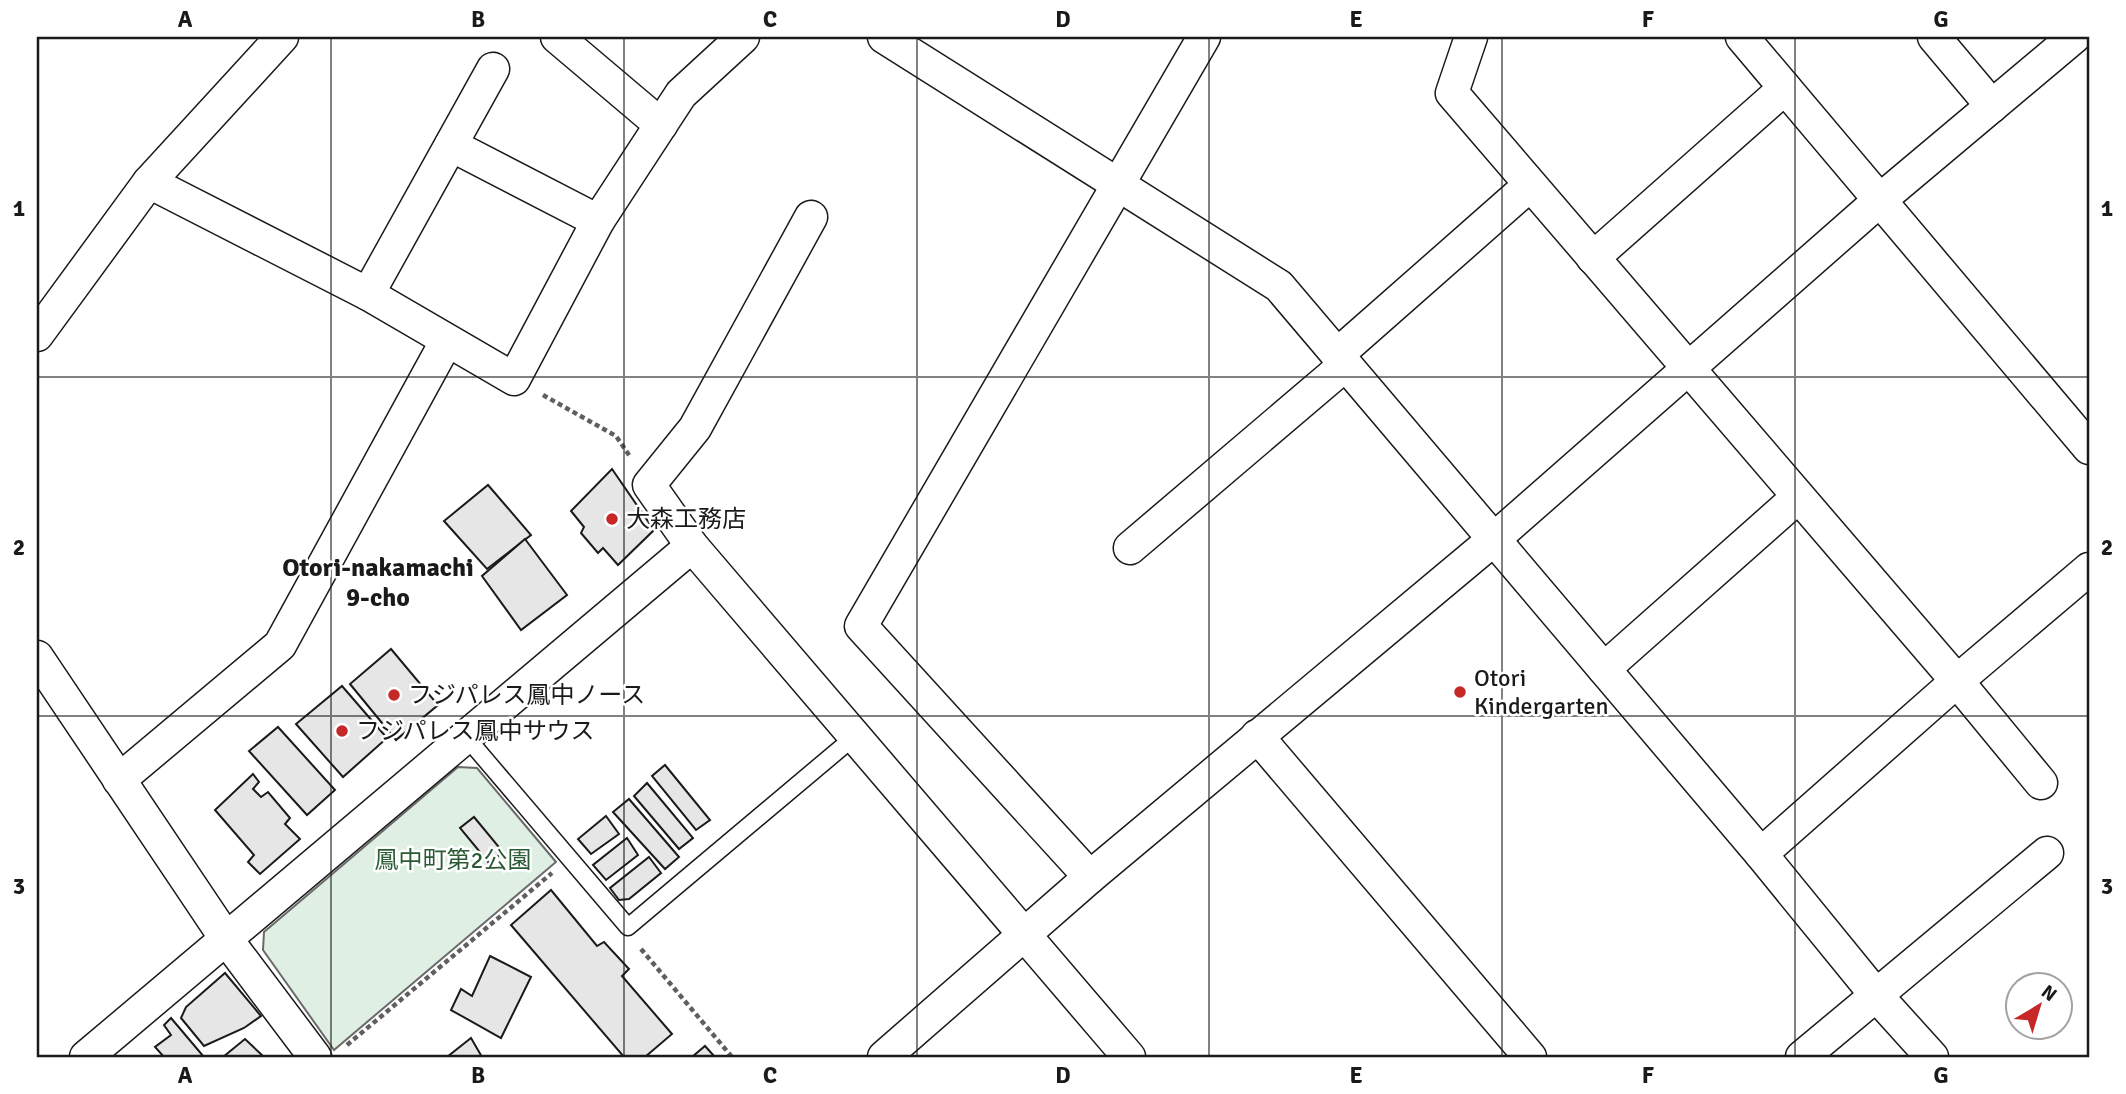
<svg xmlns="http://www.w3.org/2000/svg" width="2126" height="1094" font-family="Signika,'Noto Sans JP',sans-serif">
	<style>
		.green { fill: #e0efe3; stroke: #6a6a6a; stroke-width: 2 }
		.building { fill: #e6e6e6; stroke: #1a1a1a; stroke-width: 2 }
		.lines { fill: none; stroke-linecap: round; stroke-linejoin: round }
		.lane-casing { stroke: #1a1a1a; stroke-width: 19 }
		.street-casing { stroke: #1a1a1a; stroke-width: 35 }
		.path { stroke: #5f5f5f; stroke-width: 4.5; stroke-dasharray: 5 3.5; stroke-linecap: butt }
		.lane { stroke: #fff; stroke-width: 16 }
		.street { stroke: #fff; stroke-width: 32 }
		.grid { fill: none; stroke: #1a1a1a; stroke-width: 2; stroke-opacity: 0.55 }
		.poi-dot { fill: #c62828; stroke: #fff; stroke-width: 2.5 }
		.labels { text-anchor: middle; stroke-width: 5; stroke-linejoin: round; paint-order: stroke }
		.poi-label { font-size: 24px; fill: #1a1a1a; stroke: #fff; text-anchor: start }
		.park-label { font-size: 24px; fill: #2b5a34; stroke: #fff }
		.neighbourhood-label { font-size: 26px; font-weight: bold; fill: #1a1a1a; stroke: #fff }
		.neatline { fill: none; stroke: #1a1a1a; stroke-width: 2.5 }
		.grid-label { font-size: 23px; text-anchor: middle; font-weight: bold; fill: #1a1a1a }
	</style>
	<rect width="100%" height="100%" fill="#fff"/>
	<!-- green -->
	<polygon class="green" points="458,767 477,768 556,862 334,1050 263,950 264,932"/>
	<!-- building -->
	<g class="building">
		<polygon points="612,469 654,530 618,565 603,548 598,553 581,533 584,527 571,511"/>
		<polygon points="488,485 531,535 487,569 444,521"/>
		<polygon points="525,539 567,595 521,630 482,576"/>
		<polygon points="391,649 438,705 396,740 350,684"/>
		<polygon points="342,686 387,738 343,777 296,724"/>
		<polygon points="278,727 335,790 307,815 249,751"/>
		<polygon points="665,765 710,820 696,830 652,776"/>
		<polygon points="253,774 259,782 253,789 261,797 268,792 290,818 285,824 300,839 260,874 248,862 254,855 215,810"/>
		<polygon points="647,783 693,838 679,849 634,796"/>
		<polygon points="629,799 679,857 665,869 613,812"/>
		<polygon points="606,816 619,834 591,854 578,839"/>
		<polygon points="474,817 503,852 489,863 460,828"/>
		<polygon points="627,838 638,855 606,880 593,865"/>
		<polygon points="649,857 661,873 629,899 619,900 610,888"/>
		<polygon points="551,890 597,946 604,942 629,969 622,976 672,1034 645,1057 624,1057 511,925"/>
		<polygon points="490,956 531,977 501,1038 451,1010 461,989 472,996"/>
		<polygon points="225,973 261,1016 244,1028 204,1046 181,1018 186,1007"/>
		<polygon points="171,1018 204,1057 164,1057 155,1047 171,1035 164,1025"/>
		<polygon points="471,1038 482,1057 447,1057"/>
		<polygon points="245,1039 264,1057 223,1057"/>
		<polygon points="705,1046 715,1057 692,1057"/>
	</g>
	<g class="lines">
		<!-- lane casing -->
		<g class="lane-casing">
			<polyline id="lane" points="467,738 628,927 854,737"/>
		</g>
		<!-- street casing -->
		<g class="street-casing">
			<g id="street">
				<polyline points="557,37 661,125"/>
				<polyline points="884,37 1279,286 1761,854 1876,995 1932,1057"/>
				<polyline points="1471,37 1452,93 1957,681 2041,783"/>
				<polyline points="1742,37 2089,448"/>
				<polyline points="1934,37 1992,106"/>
				<polyline points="451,145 598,221"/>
				<polyline points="149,182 368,294 514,379 598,221 681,94 743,37"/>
				<polyline points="811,217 695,428 649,485 692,546 1129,1057"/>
				<polyline points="1593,258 1785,88"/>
				<polyline points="368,294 493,69"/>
				<polyline points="37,335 149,182 282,37"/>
				<polyline points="1337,355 1530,185"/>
				<polyline points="1130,548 1345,365"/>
				<polyline points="37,657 227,940 315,1057"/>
				<polyline points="1604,669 1798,497"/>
				<polyline points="1257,736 1530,1057"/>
				<polyline points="119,780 280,645 446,342"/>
				<polyline points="1761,854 1957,681 2089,569"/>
				<polyline points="1090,877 861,626 1204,37"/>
				<polyline points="86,1057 692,546"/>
				<polyline points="884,1057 1090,877 1493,540 1880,200 2074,37"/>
				<polyline points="1802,1057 2047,853"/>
			</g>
		</g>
		<!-- path -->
		<g class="path">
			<polyline points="543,395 616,436 631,458"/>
			<polyline points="641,949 732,1057"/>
			<polyline points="347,1045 552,873"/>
		</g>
		<!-- lane -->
		<use href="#lane" class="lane"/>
		<!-- street -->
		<use href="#street" class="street"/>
	</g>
	<!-- grid -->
	<path class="grid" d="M331,37V1057M624,37V1057M917,37V1057M1209,37V1057M1502,37V1057M1795,37V1057M37,377H2089M37,716H2089"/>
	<!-- markers -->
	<g class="poi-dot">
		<circle cx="612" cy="519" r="7"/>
		<circle cx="1460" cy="692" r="7"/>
		<circle cx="394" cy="695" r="7"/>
		<circle cx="342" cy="731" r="7"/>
	</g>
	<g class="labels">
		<!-- poi labels -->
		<g class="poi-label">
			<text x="626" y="527">大森工務店</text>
			<text x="1474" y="686">Otori<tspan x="1474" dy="28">Kindergarten</tspan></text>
			<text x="408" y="703">フジパレス鳳中ノース</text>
			<text x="356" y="739">フジパレス鳳中サウス</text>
		</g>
		<!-- park labels -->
		<g class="park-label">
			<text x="453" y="868">鳳中町第2公園</text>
		</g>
		<!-- neighbourhood labels -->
		<g class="neighbourhood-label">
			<text x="378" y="576">Otori-nakamachi<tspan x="378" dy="30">9-cho</tspan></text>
		</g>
	</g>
	<!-- border -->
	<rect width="2126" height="1094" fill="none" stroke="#ffffff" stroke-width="77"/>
	<!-- north arrow -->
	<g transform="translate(2039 1006) rotate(38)"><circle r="33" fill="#ffffff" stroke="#a3a3a3" stroke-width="2"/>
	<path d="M0-5L12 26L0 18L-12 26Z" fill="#c62828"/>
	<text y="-10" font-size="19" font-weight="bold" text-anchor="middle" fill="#1a1a1a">N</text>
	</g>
	<rect x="38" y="38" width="2050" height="1018" class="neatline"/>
	<g class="grid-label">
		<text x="185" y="27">A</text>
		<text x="478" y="27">B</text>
		<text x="770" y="27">C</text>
		<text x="1063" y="27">D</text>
		<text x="1356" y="27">E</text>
		<text x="1648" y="27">F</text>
		<text x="1941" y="27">G</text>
		<text x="19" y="216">1</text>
		<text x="2107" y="216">1</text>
		<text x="19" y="555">2</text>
		<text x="2107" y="555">2</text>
		<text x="19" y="894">3</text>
		<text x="2107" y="894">3</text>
		<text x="185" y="1083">A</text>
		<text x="478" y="1083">B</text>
		<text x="770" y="1083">C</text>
		<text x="1063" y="1083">D</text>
		<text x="1356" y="1083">E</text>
		<text x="1648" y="1083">F</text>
		<text x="1941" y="1083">G</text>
	</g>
</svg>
